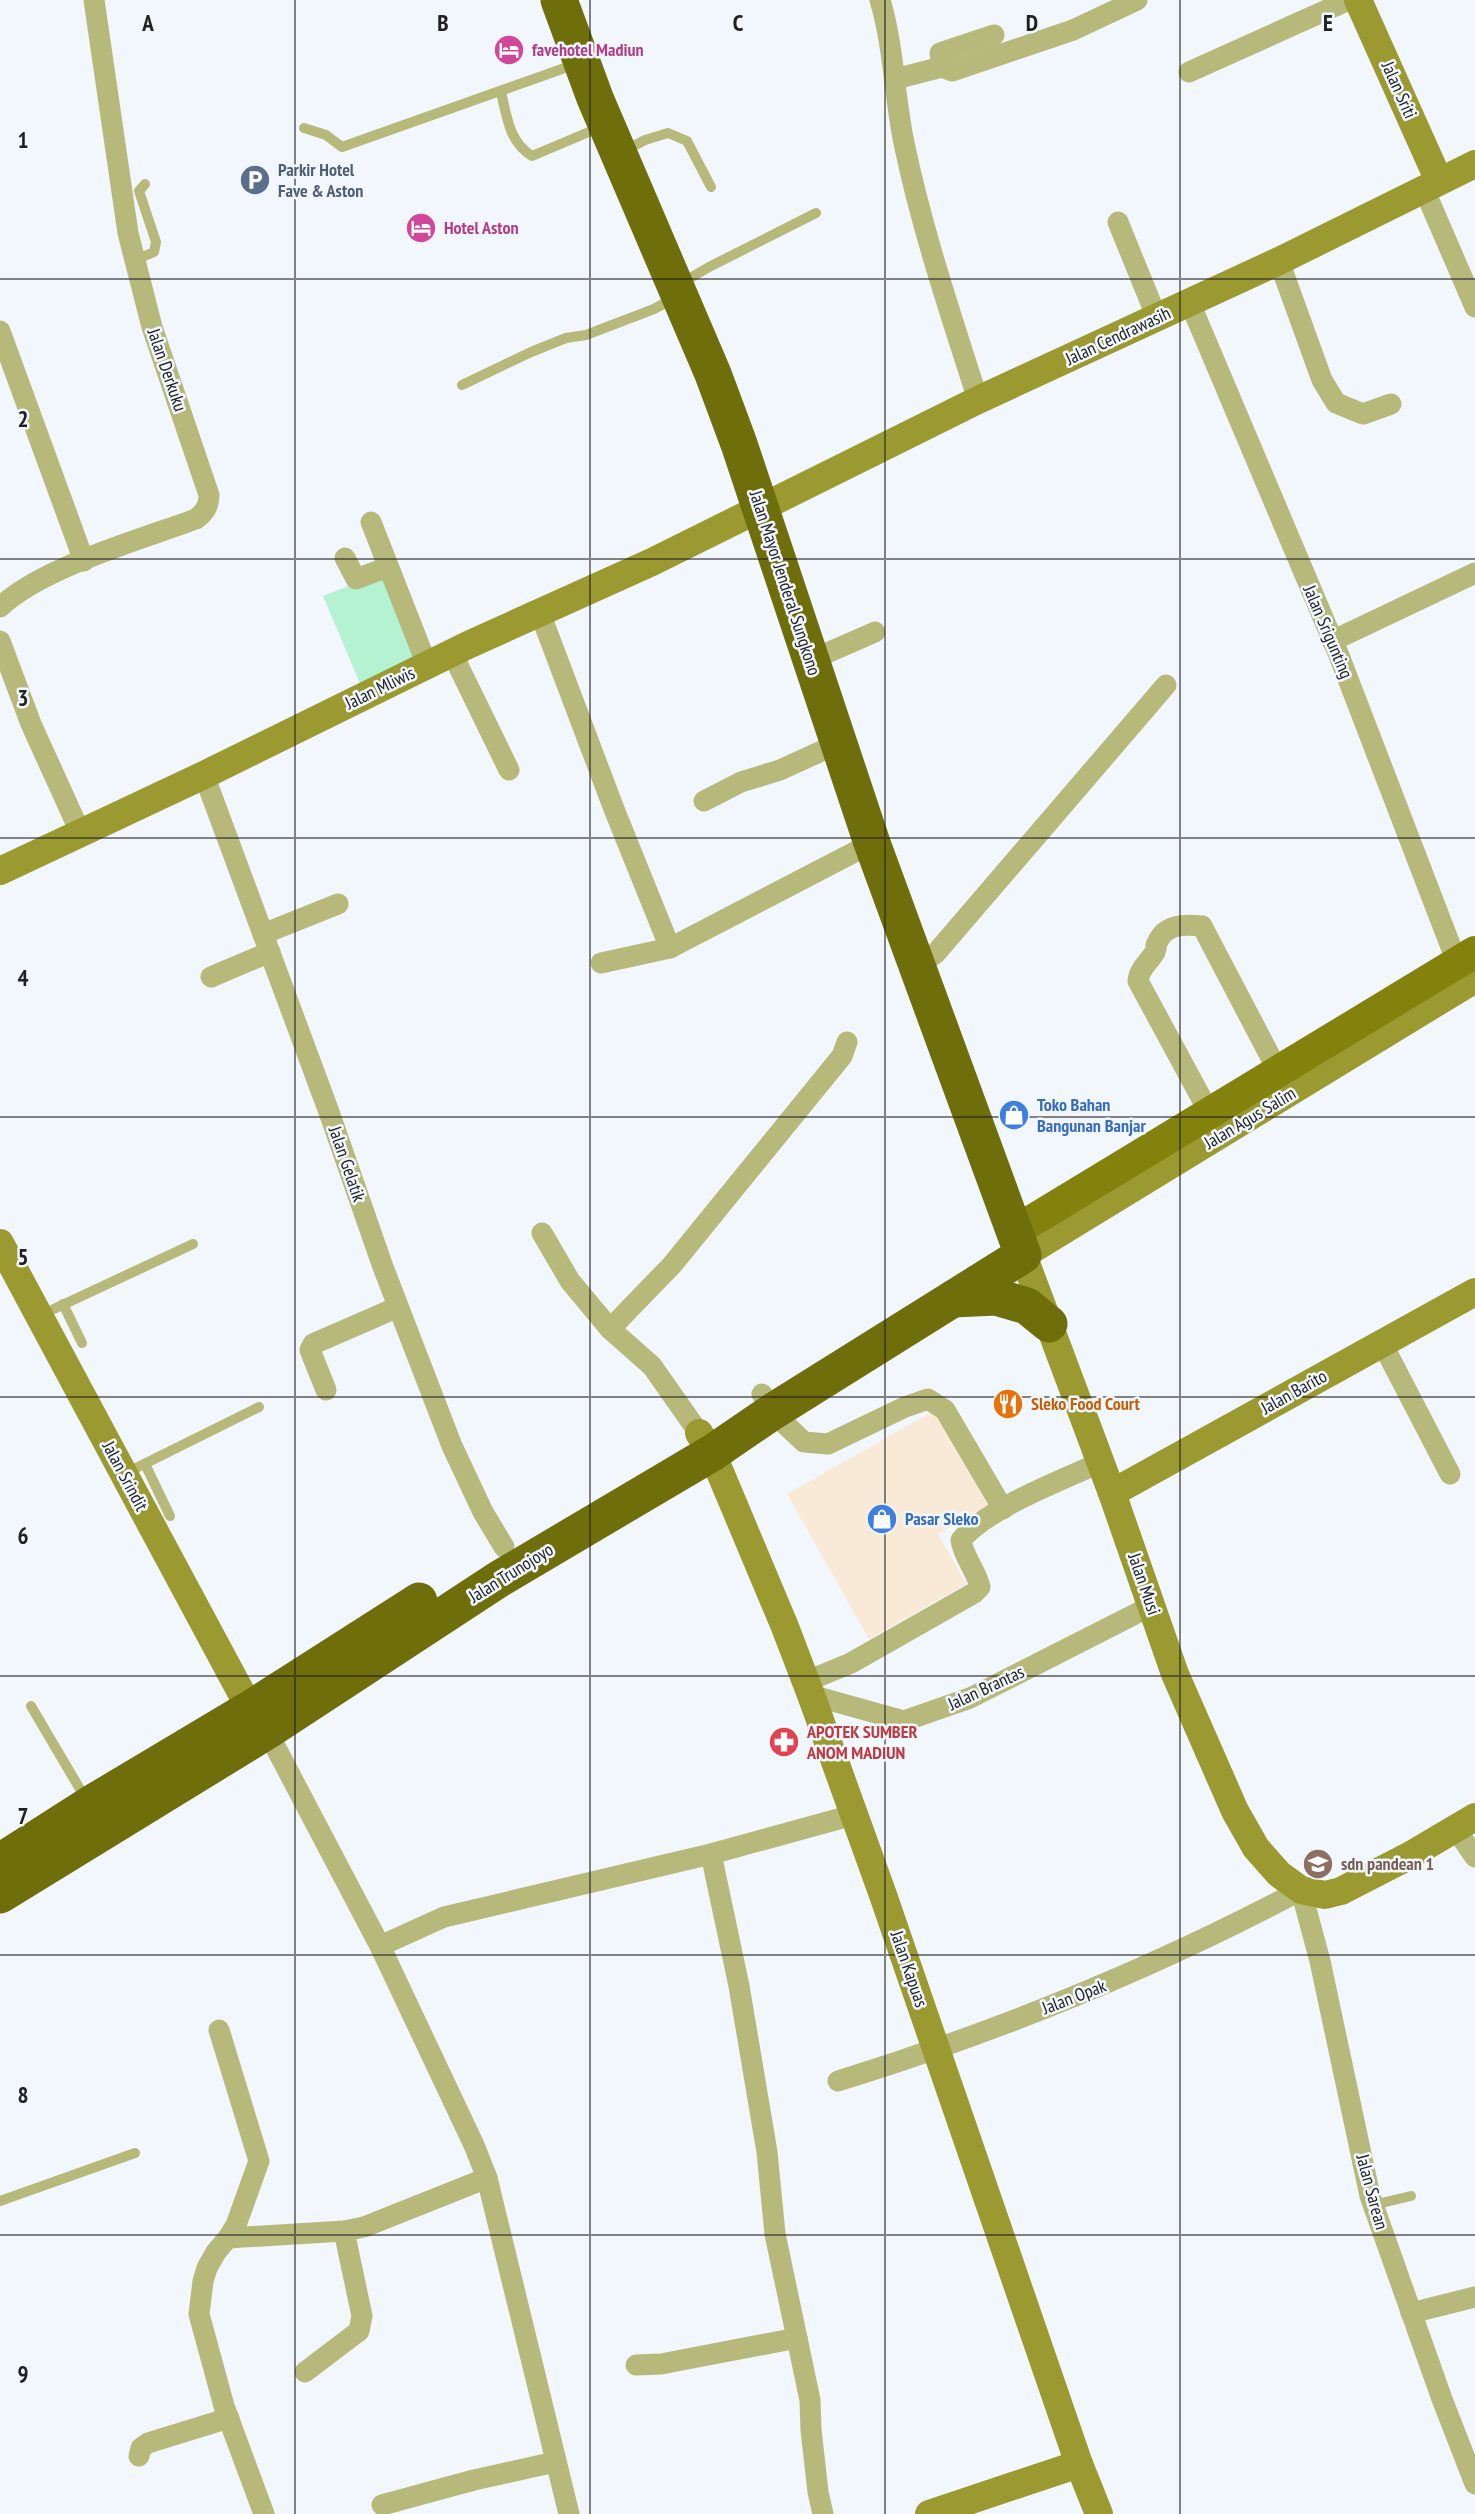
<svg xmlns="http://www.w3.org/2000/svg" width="1475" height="2514" font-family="'PT Sans Narrow',sans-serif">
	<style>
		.commercial { fill: #f8ead6 }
		.green { fill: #b4f2d2 }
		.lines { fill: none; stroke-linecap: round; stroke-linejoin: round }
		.lane { stroke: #b7b97b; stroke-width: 10 }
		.street { stroke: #b7b97b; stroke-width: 21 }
		.secondary { stroke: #9a9a31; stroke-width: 28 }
		.primary { stroke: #83820c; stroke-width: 32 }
		.highway { stroke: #6e6e0a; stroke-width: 37 }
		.grid { fill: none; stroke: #202123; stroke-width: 2; stroke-opacity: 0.55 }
		.labels { text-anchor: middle; stroke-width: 5; stroke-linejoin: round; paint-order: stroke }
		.hotel-label { font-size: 18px; font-weight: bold; fill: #b23c85; stroke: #f2f6fd; text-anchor: start }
		.street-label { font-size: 18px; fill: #202123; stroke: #f2f6fd }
		.service-label { font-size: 18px; font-weight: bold; fill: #4e5e75; stroke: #f2f6fd; text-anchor: start }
		.shop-label { font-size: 18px; font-weight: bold; fill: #366cbe; stroke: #f2f6fd; text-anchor: start }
		.food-label { font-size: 18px; font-weight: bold; fill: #c56008; stroke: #f2f6fd; text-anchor: start }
		.health-label { font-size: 18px; font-weight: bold; fill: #be3a42; stroke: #f2f6fd; text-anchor: start }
		.education-label { font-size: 18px; font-weight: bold; fill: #785e54; stroke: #f2f6fd; text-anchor: start }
		.grid-label { font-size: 23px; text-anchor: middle; font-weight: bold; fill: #202123; stroke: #f2f6fd; stroke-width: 5; stroke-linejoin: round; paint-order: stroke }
	</style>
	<rect width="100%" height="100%" fill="#f2f6fd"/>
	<!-- commercial -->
	<polygon class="commercial" points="935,1410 988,1505 938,1534 966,1584 869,1639 787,1494"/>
	<!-- green -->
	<polygon class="green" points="387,571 424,665 364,693 323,596"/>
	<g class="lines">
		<!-- lane -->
		<g class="lane">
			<path d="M501,92C507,117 509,142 532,156L603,126"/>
			<polyline points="304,128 326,135 342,147 576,64"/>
			<polyline points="624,151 645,140 668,133 687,141 711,187"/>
			<polyline points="135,260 154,252 156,242 139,191 145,184"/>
			<polyline points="680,284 709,267 816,213"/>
			<polyline points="462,385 531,352 566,338 586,335 654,309 676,297"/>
			<polyline points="63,1304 82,1343"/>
			<polyline points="41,1315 193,1244"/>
			<polyline points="145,1464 170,1516"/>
			<polyline points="126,1473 259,1407"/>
			<polyline points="31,1706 87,1801"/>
			<polyline points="0,2201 135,2153"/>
			<polyline points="1373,2205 1411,2196"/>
		</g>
		<!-- street -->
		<g class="street">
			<path d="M880,0C894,47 894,95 904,143C922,230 951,315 978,400"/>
			<polyline points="942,67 952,71 1073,30 1137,0"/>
			<polyline points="1189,72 1349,0"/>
			<polyline points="895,79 942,67 940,53 994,35"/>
			<polyline points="1424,189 1475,307"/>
			<polyline points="1118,222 1157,318"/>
			<polyline points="1279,261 1322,380 1336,403 1363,414 1391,404"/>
			<polyline points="1190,303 1338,653 1461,973"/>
			<polyline points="0,331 84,561"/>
			<polyline points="371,522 427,665"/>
			<polyline points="345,558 356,579 388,567"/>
			<path d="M0,607C43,567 139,540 196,519C205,512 209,506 209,495L152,327L128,233L94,0"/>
			<polyline points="540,613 614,809 670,948 872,843"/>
			<polyline points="0,641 31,724 81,834"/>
			<polyline points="1332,641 1475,573"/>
			<polyline points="452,653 509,770"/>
			<polyline points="811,660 875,632"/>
			<polyline points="204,775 329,1112 383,1267 452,1446 483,1512 504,1547"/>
			<polyline points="704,801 741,782 780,770 839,743"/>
			<polyline points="263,934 338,904"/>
			<polyline points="601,963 670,948"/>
			<polyline points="919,966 936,953 1166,685"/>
			<polyline points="211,977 270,952"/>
			<path d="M1210,1114L1138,981C1139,969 1149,962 1155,952C1159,943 1153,950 1158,941C1166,924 1185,924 1202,926L1279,1073"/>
			<polyline points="542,1233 570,1281 610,1329 652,1366 699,1433"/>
			<polyline points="610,1329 672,1265 842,1056 847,1042"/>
			<polyline points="1382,1343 1450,1474"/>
			<polyline points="326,1390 310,1350 313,1344 398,1307"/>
			<polyline points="762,1394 772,1412 804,1442 828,1444 905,1407 928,1399 945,1410 1003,1509"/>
			<path d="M805,1682L851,1663L974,1593L980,1587C976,1570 963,1556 961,1540C989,1507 1061,1481 1101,1462"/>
			<polyline points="811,1695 904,1721 970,1698 1151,1606"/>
			<polyline points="267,1731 380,1946 474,2145 487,2178 569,2514"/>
			<polyline points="1455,1828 1475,1857"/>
			<polyline points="711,1854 739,1986 767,2152 775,2234 810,2400 811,2430 818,2492 823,2514"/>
			<polyline points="380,1946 444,1917 711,1854 853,1815"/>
			<polyline points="219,2030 259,2161 236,2225 228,2238"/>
			<path d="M838,2081C1000,2031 1152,1969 1301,1890L1320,1961L1370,2196L1442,2399L1475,2484"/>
			<polyline points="1411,2313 1475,2297"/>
			<polyline points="636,2365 661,2364 797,2338"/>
			<polyline points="305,2372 355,2334 359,2331 362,2316 344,2231"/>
			<polyline points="139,2456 141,2448 148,2443 229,2418"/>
			<polyline points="382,2505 474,2480 555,2462"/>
			<polyline points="264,2514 224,2406 199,2314 203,2281 207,2268 216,2252 228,2238 344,2231 364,2227 487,2178"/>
		</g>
		<!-- secondary -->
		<g class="secondary">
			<polyline points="1358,0 1439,181"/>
			<polyline points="0,871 204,775 468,645 652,562 978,400 1279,261 1475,164"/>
			<polyline points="1475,979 1023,1255 1112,1493 1175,1674 1235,1811 1256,1848 1279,1874 1301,1890 1325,1895 1341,1891 1409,1856 1475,1817"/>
			<polyline points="0,1243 250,1709"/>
			<polyline points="699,1433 712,1453 785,1627 811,1695 883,1895 1079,2464 1099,2514"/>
			<polyline points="1112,1493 1475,1292"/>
			<polyline points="929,2514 1079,2464"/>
		</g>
		<!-- primary -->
		<polyline class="primary" points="1015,1231 1475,952"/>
		<!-- highway -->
		<g class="highway">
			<polyline points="953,1299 996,1297 1027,1306 1049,1324"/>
			<polyline points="0,1862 89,1805 250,1709 419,1601"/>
			<polyline points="0,1895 267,1731 499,1579 712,1453 772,1412 1023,1255 872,843 739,444 713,374 595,98 559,0"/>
		</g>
	</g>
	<!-- grid -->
	<path class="grid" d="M295,0V2514M590,0V2514M885,0V2514M1180,0V2514M0,279H1475M0,559H1475M0,838H1475M0,1117H1475M0,1397H1475M0,1676H1475M0,1955H1475M0,2235H1475"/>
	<!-- icons -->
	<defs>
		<g id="hotel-disc" transform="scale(1.575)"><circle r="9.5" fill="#d1479c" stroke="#f2f6fd"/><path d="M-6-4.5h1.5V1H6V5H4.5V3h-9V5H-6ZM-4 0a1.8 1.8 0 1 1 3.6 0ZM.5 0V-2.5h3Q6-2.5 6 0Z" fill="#fff"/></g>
		<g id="parking-disc" transform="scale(1.575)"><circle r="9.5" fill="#5c6f8a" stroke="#f2f6fd"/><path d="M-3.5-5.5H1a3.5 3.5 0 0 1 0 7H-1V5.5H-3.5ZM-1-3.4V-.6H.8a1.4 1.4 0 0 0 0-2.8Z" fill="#fff"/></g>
		<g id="shop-disc" transform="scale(1.575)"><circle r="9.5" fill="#3f7fe0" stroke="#f2f6fd"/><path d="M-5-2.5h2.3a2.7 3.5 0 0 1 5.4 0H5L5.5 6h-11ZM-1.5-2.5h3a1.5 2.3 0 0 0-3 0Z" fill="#fff"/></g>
		<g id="restaurant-disc" transform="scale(1.575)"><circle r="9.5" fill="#e8710a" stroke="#f2f6fd"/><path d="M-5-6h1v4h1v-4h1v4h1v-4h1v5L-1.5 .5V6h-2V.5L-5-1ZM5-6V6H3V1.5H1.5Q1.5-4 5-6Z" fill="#fff"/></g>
		<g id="pharmacy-disc" transform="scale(1.575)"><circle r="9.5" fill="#e0444e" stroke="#f2f6fd"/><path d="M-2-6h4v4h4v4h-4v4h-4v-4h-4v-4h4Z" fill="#fff"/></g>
		<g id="school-disc" transform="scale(1.575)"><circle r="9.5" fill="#8d6e63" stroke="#f2f6fd"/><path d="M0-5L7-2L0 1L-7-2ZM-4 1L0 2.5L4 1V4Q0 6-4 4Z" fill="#fff"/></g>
	</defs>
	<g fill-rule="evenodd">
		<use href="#hotel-disc" x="509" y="50"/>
		<use href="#parking-disc" x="255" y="180"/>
		<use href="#hotel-disc" x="421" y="228"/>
		<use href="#shop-disc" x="1014" y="1115"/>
		<use href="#restaurant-disc" x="1008" y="1404"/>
		<use href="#shop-disc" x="882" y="1519"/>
		<use href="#pharmacy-disc" x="784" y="1742"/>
		<use href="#school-disc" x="1318" y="1864"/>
	</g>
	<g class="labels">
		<!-- hotel labels -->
		<g class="hotel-label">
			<text x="532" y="56">favehotel Madiun</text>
			<text x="444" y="234">Hotel Aston</text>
		</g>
		<!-- street labels -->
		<g class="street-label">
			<text transform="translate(1399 90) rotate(66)" y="6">Jalan Sriti</text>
			<text transform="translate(1118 336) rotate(-25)" y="6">Jalan Cendrawasih</text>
			<text transform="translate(167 370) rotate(71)" y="6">Jalan Derkuku</text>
			<text transform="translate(785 583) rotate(72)" y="6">Jalan Mayor Jenderal Sungkono</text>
			<text transform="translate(1328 632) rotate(67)" y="6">Jalan Srigunting</text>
			<text transform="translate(380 688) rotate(-26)" y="6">Jalan Mliwis</text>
			<text transform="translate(1250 1118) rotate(-31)" y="6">Jalan Agus Salim</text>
			<text transform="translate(347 1164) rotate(71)" y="6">Jalan Gelatik</text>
			<text transform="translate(1294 1392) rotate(-29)" y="6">Jalan Barito</text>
			<text transform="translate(125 1476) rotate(62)" y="6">Jalan Srindit</text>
			<text transform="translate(511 1573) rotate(-32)" y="6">Jalan Trunojoyo</text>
			<text transform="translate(1144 1584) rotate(71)" y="6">Jalan Musi</text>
			<text transform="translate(986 1688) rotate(-25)" y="6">Jalan Brantas</text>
			<text transform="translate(909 1969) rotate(71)" y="6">Jalan Kapuas</text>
			<text transform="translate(1074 1997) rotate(-21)" y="6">Jalan Opak</text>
			<text transform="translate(1372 2192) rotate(75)" y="6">Jalan Sarean</text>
		</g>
		<!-- service labels -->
		<g class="service-label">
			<text x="278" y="176">Parkir Hotel<tspan x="278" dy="21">Fave &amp; Aston</tspan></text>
		</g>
		<!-- shop labels -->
		<g class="shop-label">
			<text x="1037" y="1111">Toko Bahan<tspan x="1037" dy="21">Bangunan Banjar</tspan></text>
			<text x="905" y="1525">Pasar Sleko</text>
		</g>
		<!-- food labels -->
		<g class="food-label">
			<text x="1031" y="1410">Sleko Food Court</text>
		</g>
		<!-- health labels -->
		<g class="health-label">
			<text x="807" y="1738">APOTEK SUMBER<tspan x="807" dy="21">ANOM MADIUN</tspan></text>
		</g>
		<!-- education labels -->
		<g class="education-label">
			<text x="1341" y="1870">sdn pandean 1</text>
		</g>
	</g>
	<g class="grid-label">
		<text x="148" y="31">A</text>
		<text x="443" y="31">B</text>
		<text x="738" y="31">C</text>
		<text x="1032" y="31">D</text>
		<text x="1328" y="31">E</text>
		<text x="23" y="148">1</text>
		<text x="23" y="427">2</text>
		<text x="23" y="706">3</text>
		<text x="23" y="986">4</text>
		<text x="23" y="1265">5</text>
		<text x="23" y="1544">6</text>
		<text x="23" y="1824">7</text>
		<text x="23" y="2103">8</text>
		<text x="23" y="2382">9</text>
	</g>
</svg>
